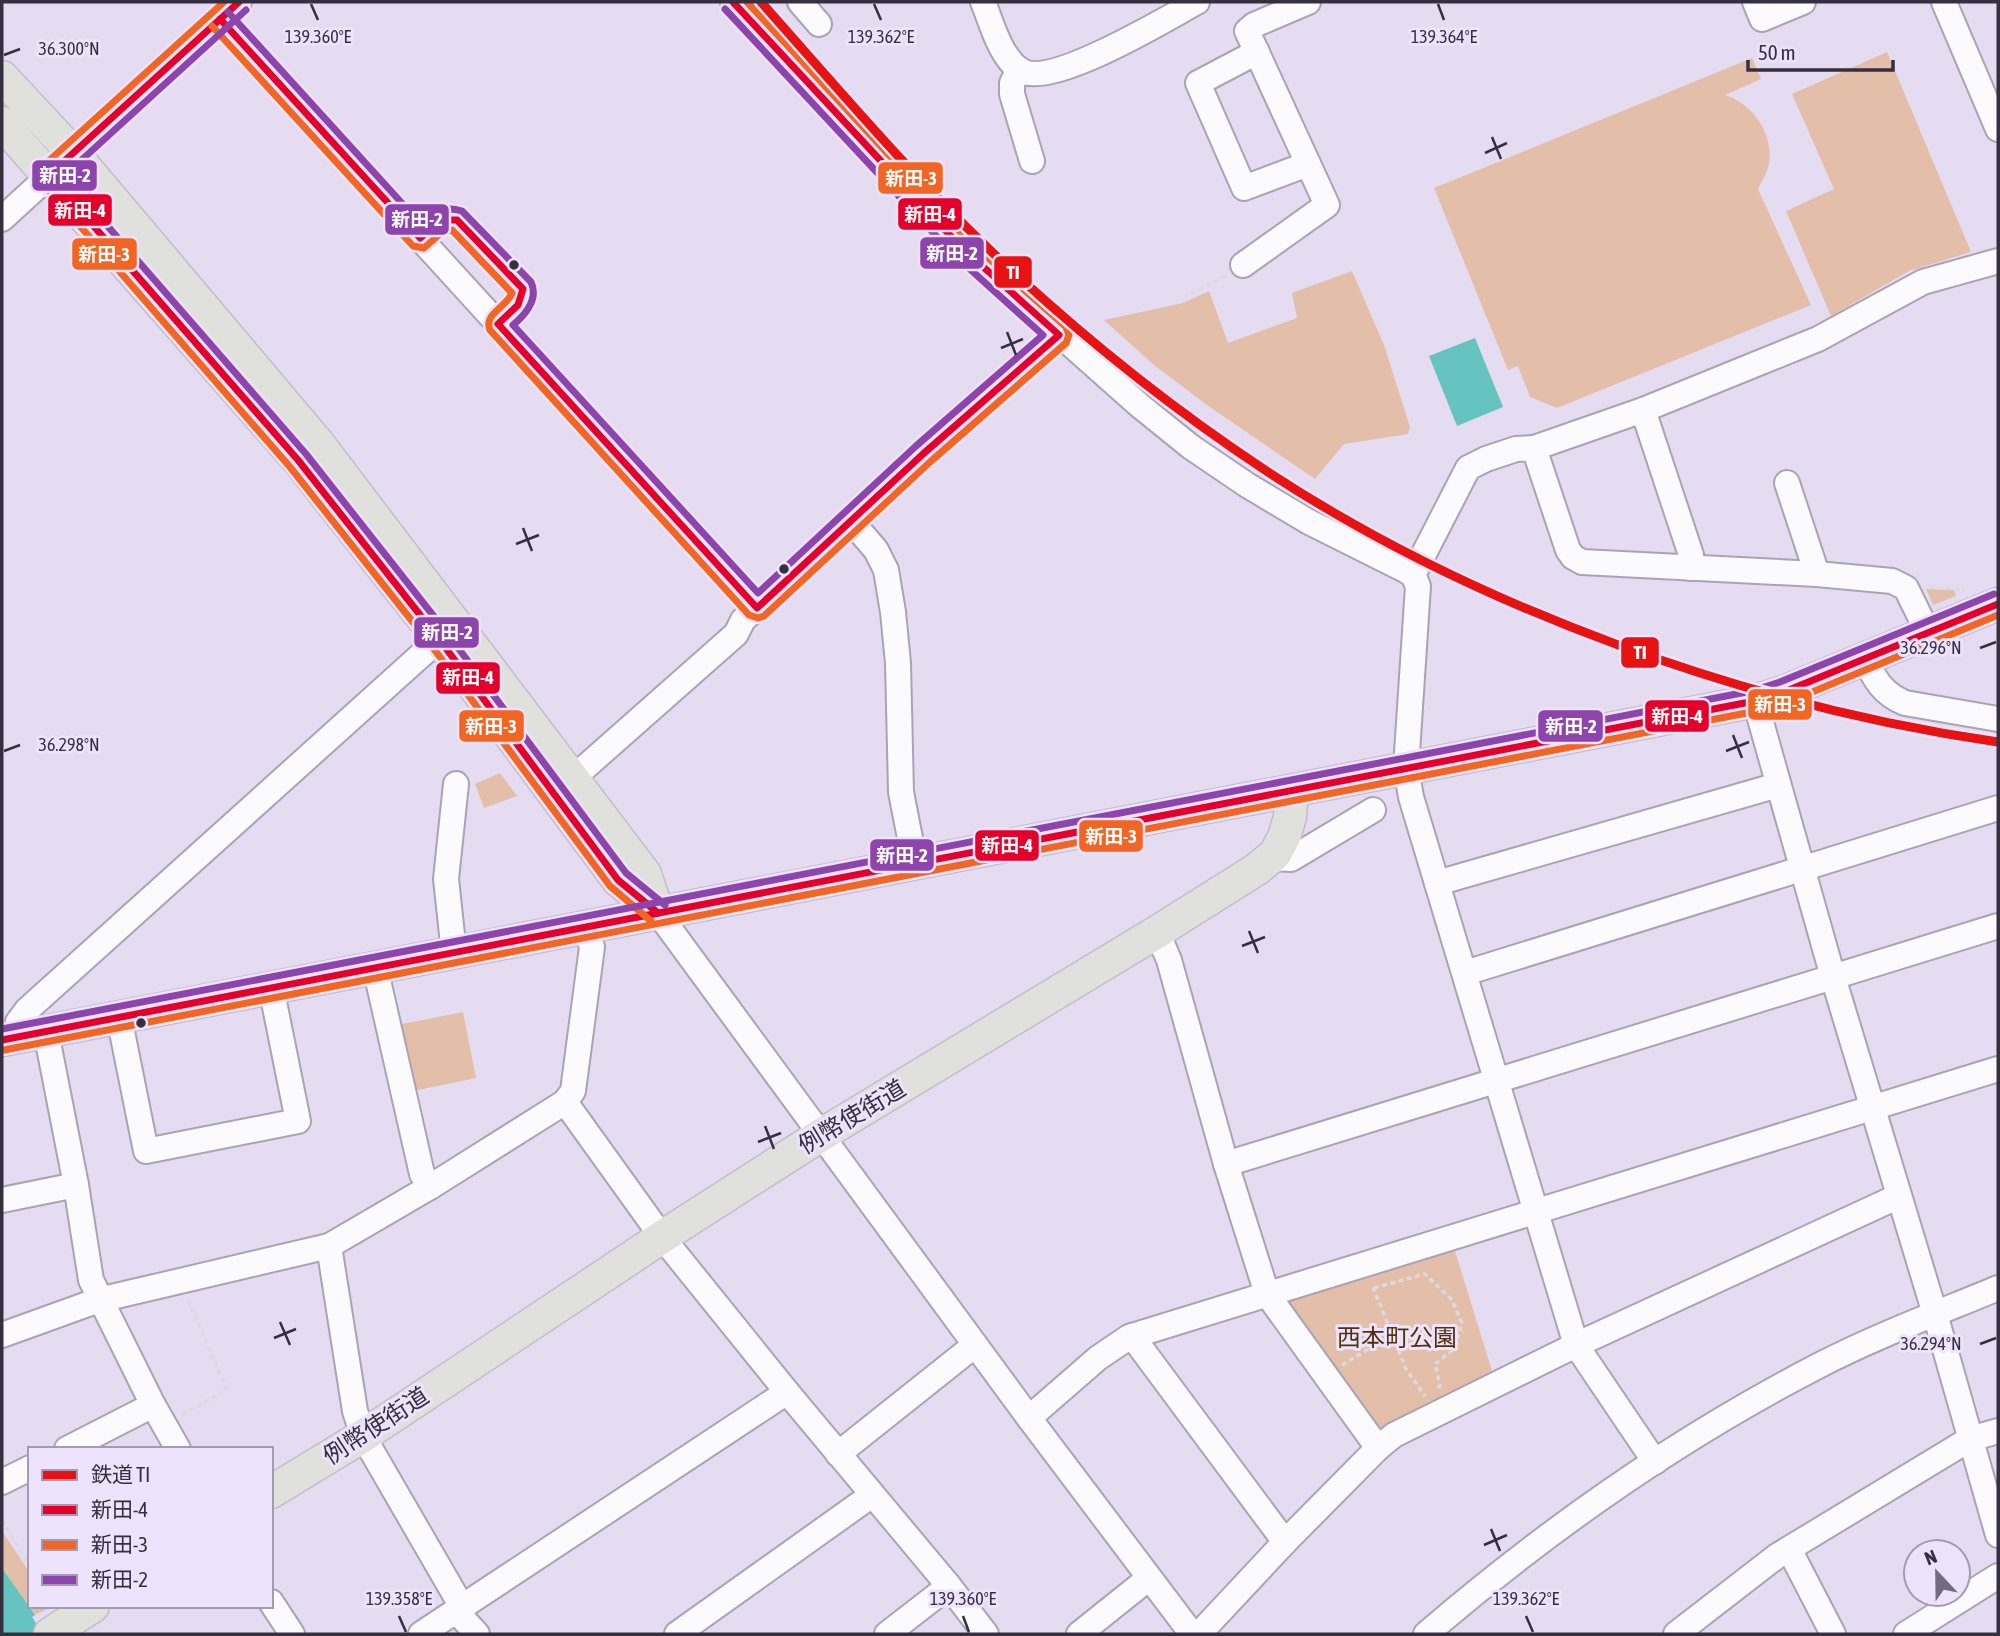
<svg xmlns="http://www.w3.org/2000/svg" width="2000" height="1636" font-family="'Asap Condensed','Noto Sans JP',sans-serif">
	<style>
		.green { fill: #e3bfaa }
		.water { fill: #65c4c0 }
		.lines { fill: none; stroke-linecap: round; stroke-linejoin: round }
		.river { stroke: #65c4c0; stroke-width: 35 }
		.minor-casing { stroke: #aaa3b4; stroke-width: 28 }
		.major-casing { stroke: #c2bdc9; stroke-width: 35 }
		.path { stroke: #dcd9df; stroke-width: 3.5; stroke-dasharray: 5 3.5; stroke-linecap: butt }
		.minor { stroke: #fbfafd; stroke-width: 24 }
		.major { stroke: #e0e1dd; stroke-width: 32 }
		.bus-1-casing { stroke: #eee3fc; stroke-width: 12 }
		.bus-2-casing { stroke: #eee3fc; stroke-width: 12 }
		.bus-3-casing { stroke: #eee3fc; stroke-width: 12 }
		.bus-1 { stroke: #e4002b; stroke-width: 7 }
		.bus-2 { stroke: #f26522; stroke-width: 7 }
		.bus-3 { stroke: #8e44ad; stroke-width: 7 }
		.rail-1-casing { stroke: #eee3fc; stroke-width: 14 }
		.rail-1 { stroke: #e71212; stroke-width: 9 }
		.ticks { fill: none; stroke: #362f40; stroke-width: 2.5 }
		.bus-dot { fill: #362f40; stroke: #eee3fc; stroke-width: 2.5 }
		.labels { text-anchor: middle; stroke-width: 6; stroke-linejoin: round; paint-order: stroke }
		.street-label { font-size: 24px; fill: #362f40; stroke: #eee3fc }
		.park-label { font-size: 24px; fill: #52310b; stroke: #eee3fc }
		.ticks-label { font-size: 18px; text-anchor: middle; fill: #362f40; stroke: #eee3fc; stroke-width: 6; stroke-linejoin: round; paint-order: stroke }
		.line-badge { stroke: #eee3fc; stroke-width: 2.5 }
		.badge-label { font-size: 19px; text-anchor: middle; font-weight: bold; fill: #fff }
	</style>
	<rect width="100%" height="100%" fill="#e5dcf2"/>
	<!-- green -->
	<g class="green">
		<polygon points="1887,52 1971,252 1909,271 1831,316 1786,211 1834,189 1792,94"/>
		<path d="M1752,58L1761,79L1725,95C1753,104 1774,134 1769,164C1767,173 1762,181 1758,189L1811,305L1557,408L1530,397L1518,366L1508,370L1434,188Z"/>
		<polygon points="1352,271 1384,345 1410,427 1408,434 1344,444 1315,479 1207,405 1154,365 1104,320 1183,303 1209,291 1228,343 1297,318 1292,293"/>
		<polygon points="1926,589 1954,590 1956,596 1933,605"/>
		<polygon points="500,773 517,796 484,808 475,784"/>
		<polygon points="463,1012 476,1078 413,1091 397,1025"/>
		<polygon points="1451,1238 1496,1384 1378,1448 1267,1294"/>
		<polygon points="2,1531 30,1573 30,1606 54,1606 35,1615 2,1568"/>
	</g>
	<!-- water -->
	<g class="water">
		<polygon points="1475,338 1503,407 1457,426 1429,356"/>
		<polygon points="2,1568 35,1615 11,1632 2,1617"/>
	</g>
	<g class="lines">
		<!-- river -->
		<polyline class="river" points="2,1601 22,1634"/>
		<!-- minor casing -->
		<g class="minor-casing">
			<g id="minor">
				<polyline points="733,2 960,246 1139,405 1191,447 1247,485 1309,522 1405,570 1413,575 1418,586 1406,768 1411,797 1576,1345 1655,1462"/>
				<polyline points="800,2 819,24"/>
				<path d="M983,2C992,24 999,53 1018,69C1047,92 1167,18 1197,2"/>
				<polyline points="1755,2 1762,19 1803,2"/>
				<polyline points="1944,2 1998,129"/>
				<polyline points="220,19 757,608"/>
				<polyline points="1257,52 1198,83 1244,188 1308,164"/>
				<polyline points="1019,69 1012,83 1012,94 1032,161"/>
				<polyline points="2,219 239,2"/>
				<path d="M420,238C431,228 441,214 457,220L523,289C524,306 509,314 498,324"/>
				<polyline points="1243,265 1327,205 1247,31 1254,25 1308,2"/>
				<polyline points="1643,410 1691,555 1691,568"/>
				<polyline points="1534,448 1643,410 1818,339 1923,282 1998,261"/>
				<polyline points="1787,483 1817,574"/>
				<polyline points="851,521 876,550 886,570 893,612 898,663 901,792 915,864"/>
				<polyline points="1413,575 1468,468 1486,459 1516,449 1534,448 1568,550 1573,557 1582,562 1817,574 1892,581 1906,588 1928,633"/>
				<path d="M1865,659C1875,680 1883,694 1905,703L1998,719"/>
				<polyline points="1755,701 1833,977 1935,1314 1998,1535"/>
				<polyline points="573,778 736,634 743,620 923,454 1059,335"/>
				<polyline points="1271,858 1291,859 1373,810"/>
				<polyline points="1437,883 1778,785"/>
				<polyline points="658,913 1029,1418 1192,1634"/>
				<polyline points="1157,932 1169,960 1226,1164 1267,1294 1378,1448"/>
				<polyline points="454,953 446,879 456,784"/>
				<polyline points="375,967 422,1174 430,1187"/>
				<polyline points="1465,973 1998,808"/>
				<polyline points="119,1017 146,1151 298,1121 271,987"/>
				<polyline points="18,1022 27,1010 439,639"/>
				<polyline points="46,1032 76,1185 91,1280 153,1405 178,1449"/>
				<polyline points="565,1102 662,1237 787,1392 949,1586 986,1634"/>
				<polyline points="1226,1164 1998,926"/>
				<polyline points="2,1200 76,1185"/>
				<polyline points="329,1246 355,1411 363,1436 462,1607"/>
				<polyline points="2,1335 99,1300 329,1246 430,1187 565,1102 573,1091 592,947 585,926"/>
				<polyline points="1132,1336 1285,1542"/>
				<polyline points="1029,1418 1098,1358 1129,1337 1998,1069"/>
				<polyline points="67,1449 153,1405"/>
				<polyline points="838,1454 975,1345"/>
				<polyline points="2,1482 30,1468"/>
				<polyline points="1789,1549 1833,1634"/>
				<polyline points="271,1602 292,1634"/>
				<polyline points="456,1611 477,1634"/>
				<polyline points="421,1634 787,1392"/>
				<polyline points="677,1634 872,1495"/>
				<polyline points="887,1634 949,1586"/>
				<polyline points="1079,1634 1149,1578"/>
				<polyline points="1199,1634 1285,1542 1378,1448 1394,1435 1576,1345 1899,1196"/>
				<path d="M1426,1634C1546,1531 1677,1439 1818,1366C1876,1336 1938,1313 1998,1288"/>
				<polyline points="1676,1634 1777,1556 1970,1439 1998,1431"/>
				<polyline points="1906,1634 1998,1576"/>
			</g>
		</g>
		<!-- major casing -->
		<g class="major-casing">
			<g id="major">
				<polyline points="2,77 73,153 318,443 645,874 658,913"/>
				<polyline points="2,123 298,460 439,639 618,880 658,913"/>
				<polyline points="2,1040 1755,701 1784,692 1998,604"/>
				<polyline points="271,1492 363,1436 662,1237 821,1135 1157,932 1257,869 1275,854 1284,837 1290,817 1292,791"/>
				<polyline points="50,1634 93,1606"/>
			</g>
		</g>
		<!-- path -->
		<g class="path">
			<polyline points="1191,294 1226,276"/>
			<polyline points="1929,587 1964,590"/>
			<polyline points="1373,1287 1406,1369 1425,1396"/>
			<polyline points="1374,1288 1425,1274 1452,1300 1462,1323 1454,1349 1435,1364 1440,1385 1438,1390"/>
			<polyline points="1342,1365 1392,1335"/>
			<polyline points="182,1415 227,1390 188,1299"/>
			<polyline points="2,1520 30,1567"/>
		</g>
		<!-- minor -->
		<use href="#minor" class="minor"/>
		<!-- major -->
		<use href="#major" class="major"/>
		<!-- bus-1 casing -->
		<g class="bus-1-casing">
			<g id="bus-1">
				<polyline points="239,2 49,175 298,460 439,639 618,880 658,913"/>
				<polyline points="220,19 420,238 441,220 457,220 523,289 518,305 498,324 757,608 923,454 1059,335 960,246 733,2"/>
				<polyline points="2,1040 1755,701 1784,692 1998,604"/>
			</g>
		</g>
		<!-- bus-2 casing -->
		<g class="bus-2-casing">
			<g id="bus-2">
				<polyline points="224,2 42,167 39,172 39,179 290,467 431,645 610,886 651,921"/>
				<path d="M212,26L413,246L424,248L442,232L452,230L512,293C507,307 483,314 490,330L749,615L758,618L764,616L930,462L1066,343L1069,335L1066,327L967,239L747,2"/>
				<polyline points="4,1050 1757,711 1788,702 1998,615"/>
			</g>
		</g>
		<!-- bus-3 casing -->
		<g class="bus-3-casing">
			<g id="bus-3">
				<polyline points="246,10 64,176 306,454 447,633 626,873 665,905"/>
				<path d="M228,12L420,223C433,211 445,206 462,211L531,282C539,299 526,314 513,325L758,593L916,446L1043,335L952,253L725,9"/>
				<polyline points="2,1029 1752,691 1780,682 1994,594"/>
			</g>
		</g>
		<!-- bus-1 -->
		<use href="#bus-1" class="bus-1"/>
		<!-- bus-2 -->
		<use href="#bus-2" class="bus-2"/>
		<!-- bus-3 -->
		<use href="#bus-3" class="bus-3"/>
		<!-- rail-1 casing -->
		<g class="rail-1-casing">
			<path id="rail-1" d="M761,2C842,93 920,186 1009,268C1089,342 1174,410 1265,470C1474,608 1751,707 1998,742"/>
		</g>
		<!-- rail-1 -->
		<use href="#rail-1" class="rail-1"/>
	</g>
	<!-- ticks -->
	<path class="ticks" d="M311,4L318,20M874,4L881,20M1438,4L1444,20M4,55L20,49M1492,137L1501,159M1485,153L1507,143M1007,332L1016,355M1001,348L1023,339M523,528L532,551M516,544L539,535M1980,648L1996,642M1733,735L1742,758M4,751L20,745M1726,751L1749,742M1249,931L1258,953M1242,946L1265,937M765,1126L774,1149M758,1142L781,1133M280,1322L290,1345M274,1338L296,1329M1980,1344L1996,1338M1491,1529L1500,1551M1484,1545L1507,1535M399,1616L406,1632M963,1616L969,1632M1526,1616L1533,1632"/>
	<!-- markers -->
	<g class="bus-dot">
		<circle cx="514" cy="265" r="6"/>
		<circle cx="784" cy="569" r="6"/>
		<circle cx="141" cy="1023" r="6"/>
	</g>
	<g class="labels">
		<!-- street labels -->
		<g class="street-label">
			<text transform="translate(852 1117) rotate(-31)" y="8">例幣使街道</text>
			<text transform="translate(376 1426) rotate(-33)" y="8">例幣使街道</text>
		</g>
		<!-- park labels -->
		<g class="park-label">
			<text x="1397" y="1346">西本町公園</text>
		</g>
	</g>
	<g class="ticks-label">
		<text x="318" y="43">139.360°E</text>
		<text x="881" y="43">139.362°E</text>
		<text x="1444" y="43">139.364°E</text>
		<text x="69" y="55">36.300°N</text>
		<text x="1931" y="654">36.296°N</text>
		<text x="69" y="751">36.298°N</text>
		<text x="1931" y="1350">36.294°N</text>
		<text x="399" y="1605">139.358°E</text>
		<text x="963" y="1605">139.360°E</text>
		<text x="1526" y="1605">139.362°E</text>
	</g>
	<g class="line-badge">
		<rect x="31" y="159" width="67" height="33" rx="7" fill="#8e44ad"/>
		<rect x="877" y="161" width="67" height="34" rx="7" fill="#f26522"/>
		<rect x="47" y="193" width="66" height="34" rx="7" fill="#e4002b"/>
		<rect x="897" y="197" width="66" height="34" rx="7" fill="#e4002b"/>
		<rect x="384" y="203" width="66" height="33" rx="7" fill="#8e44ad"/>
		<rect x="919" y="236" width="66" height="34" rx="7" fill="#8e44ad"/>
		<rect x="71" y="237" width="67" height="34" rx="7" fill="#f26522"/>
		<rect x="993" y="255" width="40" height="34" rx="7" fill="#e71212"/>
		<rect x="413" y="616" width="67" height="33" rx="7" fill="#8e44ad"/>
		<rect x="1620" y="636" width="40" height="33" rx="7" fill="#e71212"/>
		<rect x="435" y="661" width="66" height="34" rx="7" fill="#e4002b"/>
		<rect x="1747" y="688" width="66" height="33" rx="7" fill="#f26522"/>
		<rect x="1644" y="699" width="66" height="34" rx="7" fill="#e4002b"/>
		<rect x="1537" y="709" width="67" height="34" rx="7" fill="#8e44ad"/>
		<rect x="458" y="709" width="67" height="34" rx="7" fill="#f26522"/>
		<rect x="1078" y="819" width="66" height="34" rx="7" fill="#f26522"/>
		<rect x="974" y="829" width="66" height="33" rx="7" fill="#e4002b"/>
		<rect x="869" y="838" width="66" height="34" rx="7" fill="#8e44ad"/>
	</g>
	<g class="badge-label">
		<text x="65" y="182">新田-2</text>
		<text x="911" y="185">新田-3</text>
		<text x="80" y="217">新田-4</text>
		<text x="930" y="221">新田-4</text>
		<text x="417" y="226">新田-2</text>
		<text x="952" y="260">新田-2</text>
		<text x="104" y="261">新田-3</text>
		<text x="1013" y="279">TI</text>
		<text x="447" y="639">新田-2</text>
		<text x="1640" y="659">TI</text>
		<text x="468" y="684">新田-4</text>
		<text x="1780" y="711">新田-3</text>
		<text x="1677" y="723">新田-4</text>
		<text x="1571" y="733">新田-2</text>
		<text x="491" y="733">新田-3</text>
		<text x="1111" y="843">新田-3</text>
		<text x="1007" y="852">新田-4</text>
		<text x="902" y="862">新田-2</text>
	</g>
	<!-- border -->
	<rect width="2000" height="1636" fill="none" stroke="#362f40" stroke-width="7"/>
	<!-- legend -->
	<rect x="28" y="1447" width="245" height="161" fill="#eee3fc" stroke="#a49bb1" stroke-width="2"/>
	<rect x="42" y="1470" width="35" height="10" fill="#e71212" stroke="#a49bb1" stroke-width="2"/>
	<text x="91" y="1482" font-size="21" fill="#362f40">鉄道 TI</text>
	<rect x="42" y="1505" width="35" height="10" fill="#e4002b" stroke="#a49bb1" stroke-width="2"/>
	<text x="91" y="1517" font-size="21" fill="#362f40">新田-4</text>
	<rect x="42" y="1540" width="35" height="10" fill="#f26522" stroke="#a49bb1" stroke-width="2"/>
	<text x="91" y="1552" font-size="21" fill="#362f40">新田-3</text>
	<rect x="42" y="1575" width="35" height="10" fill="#8e44ad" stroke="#a49bb1" stroke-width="2"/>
	<text x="91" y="1587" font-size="21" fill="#362f40">新田-2</text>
	<!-- north arrow -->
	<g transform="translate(1937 1573) rotate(338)"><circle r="33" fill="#eee3fc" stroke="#a49bb1" stroke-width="2"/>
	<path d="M0-5L12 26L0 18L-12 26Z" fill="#736c7e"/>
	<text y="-10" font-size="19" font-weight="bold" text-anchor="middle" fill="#362f40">N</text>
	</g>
	<!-- scale -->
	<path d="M1748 60v10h145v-10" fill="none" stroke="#362f40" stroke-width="3.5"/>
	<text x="1758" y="60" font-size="21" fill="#362f40" stroke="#eee3fc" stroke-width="5" paint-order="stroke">50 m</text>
</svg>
